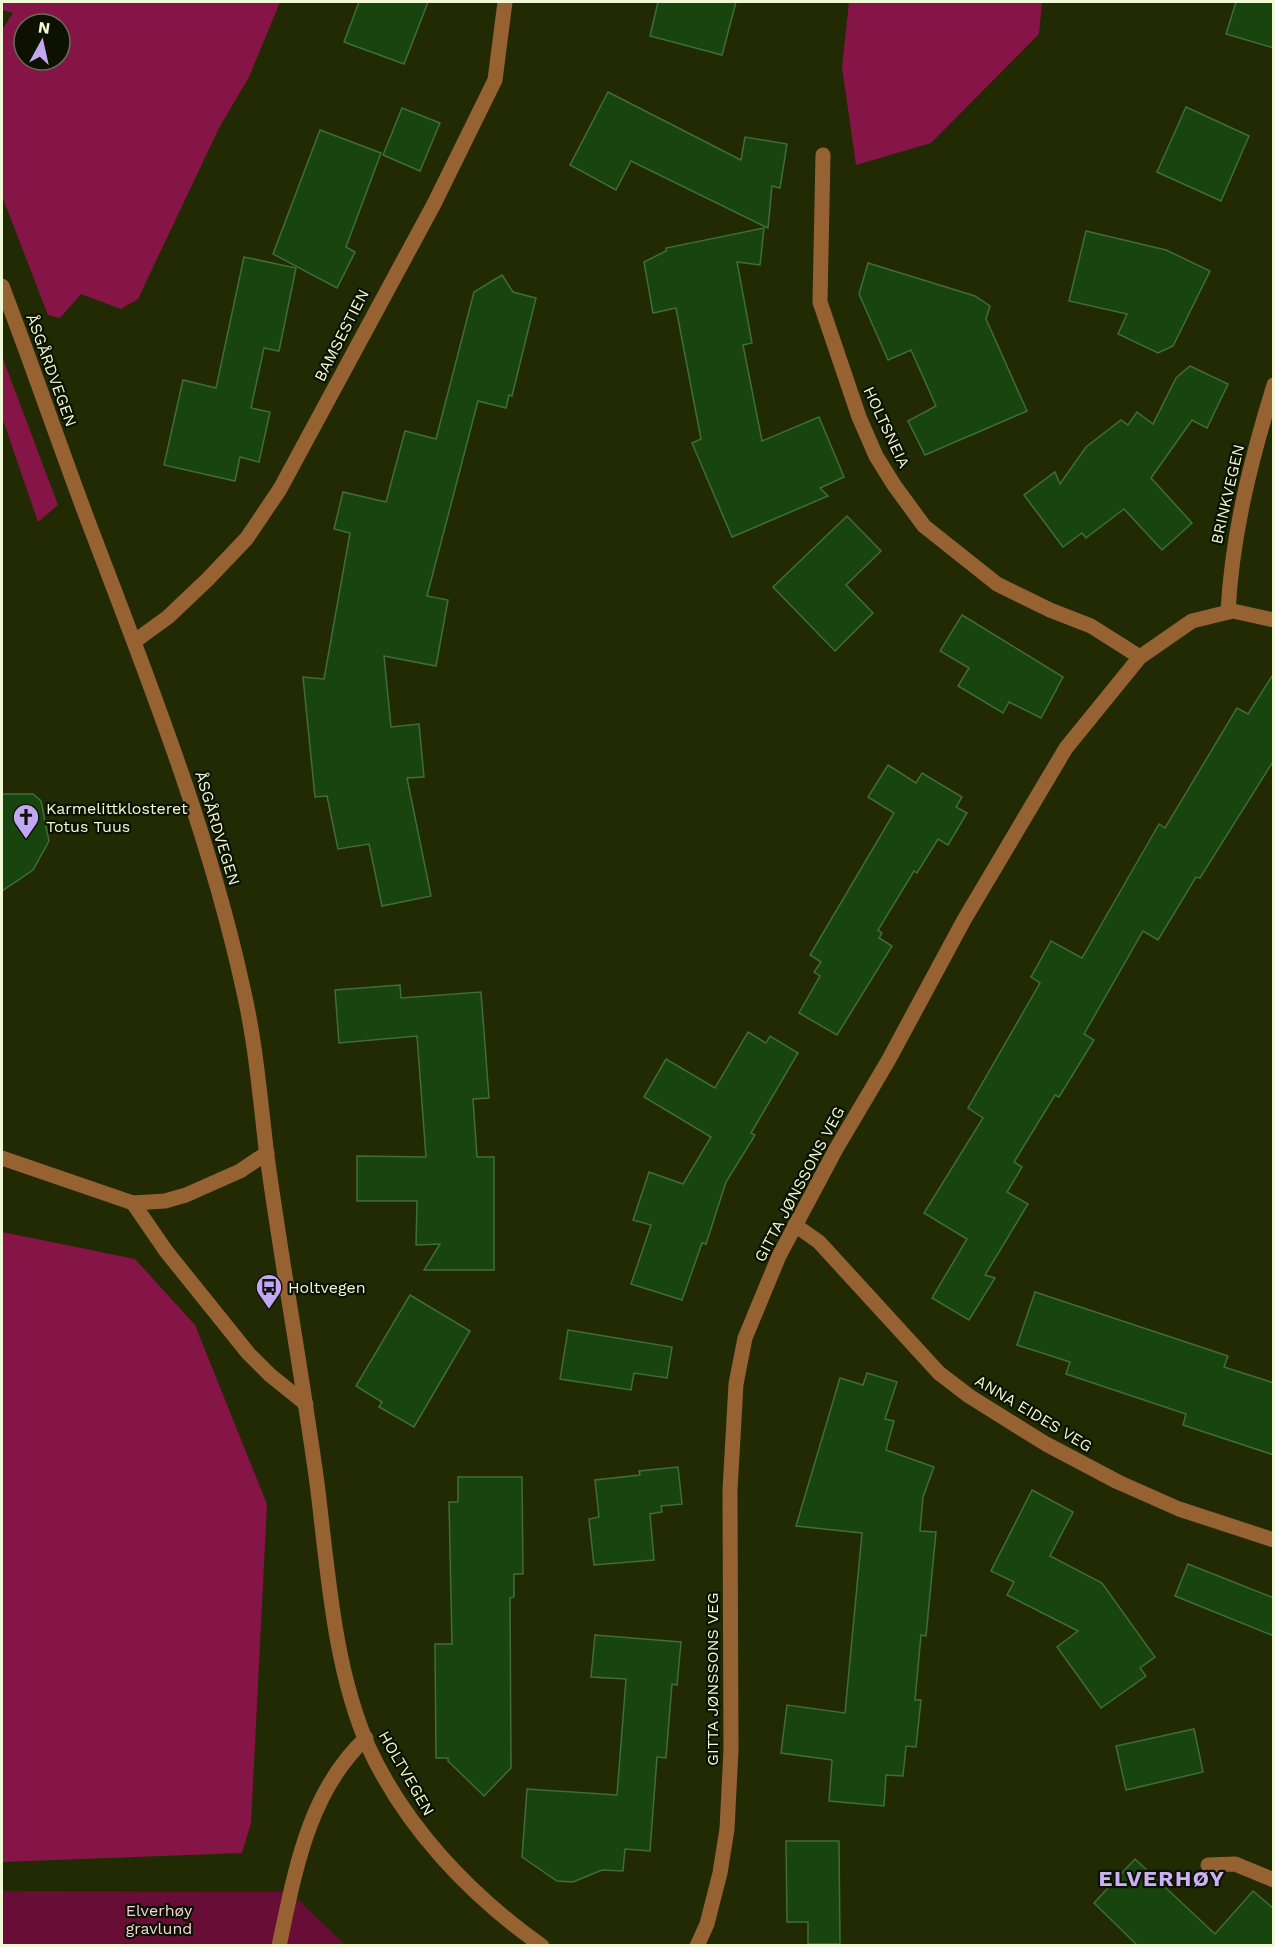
<svg xmlns="http://www.w3.org/2000/svg" width="1275" height="1947" font-family="'Work Sans',sans-serif">
	<style>
		.green { fill: #680d36 }
		.forest { fill: #841546; fill-rule: evenodd }
		.building { fill: #18450e; stroke: #406d37; stroke-width: 1.5 }
		.lines { fill: none; stroke-linecap: round; stroke-linejoin: round }
		.minor { stroke: #976232; stroke-width: 15 }
		.labels { text-anchor: middle; stroke-width: 4.5; stroke-linejoin: round; paint-order: stroke }
		.street-label { font-size: 16px; fill: #eff9d5; stroke: #0d1200 }
		.poi-label { font-size: 16px; fill: #eff9d5; stroke: #0d1200; text-anchor: start }
		.park-label { font-size: 16px; fill: #f1d3db; stroke: #0d1200 }
		.district-label { font-size: 22px; font-weight: bold; letter-spacing: 1.5px; fill: #cbb2f8; stroke: #0d1200 }
	</style>
	<rect width="100%" height="100%" fill="#222a04"/>
	<!-- green -->
	<polygon class="green" points="2,1891 290,1892 345,1945 2,1946"/>
	<!-- forest -->
	<g class="forest">
		<path d="M2,2H280L249,77L219,128L138,299L121,309L81,294L60,318L48,315L2,196V30L13,13L2,10ZM24,24H60V60H24Z"/>
		<polygon points="849,2 1042,2 1039,34 931,143 856,165 842,67"/>
		<polygon points="2,356 58,505 38,522 2,417"/>
		<polygon points="2,1232 135,1259 195,1325 267,1504 251,1823 242,1853 2,1862"/>
	</g>
	<!-- building -->
	<g class="building">
		<polygon points="359,2 428,2 404,64 344,42"/>
		<polygon points="658,2 736,2 722,55 650,36"/>
		<polygon points="1236,2 1274,2 1274,48 1226,34"/>
		<polygon points="608,92 741,160 745,137 787,144 780,188 772,186 768,228 631,161 616,190 570,165"/>
		<polygon points="1186,107 1249,136 1221,201 1157,172"/>
		<polygon points="402,108 440,123 420,171 383,155"/>
		<polygon points="320,130 381,153 346,247 355,252 337,288 273,254"/>
		<polygon points="764,228 760,265 737,262 752,343 743,345 762,441 819,417 844,477 820,488 828,496 732,537 692,443 701,439 676,308 653,313 644,262 666,251 666,248"/>
		<polygon points="1086,231 1166,250 1210,271 1173,346 1158,353 1118,334 1127,314 1069,301"/>
		<polygon points="244,257 296,268 279,351 264,348 251,408 270,412 259,462 240,457 235,481 164,465 183,380 216,388"/>
		<polygon points="868,263 975,296 990,306 986,319 1027,411 925,455 908,421 936,406 911,350 888,360 859,294"/>
		<polygon points="502,275 513,292 536,298 512,396 509,395 506,408 478,401 427,596 448,600 436,666 384,656 391,727 419,724 424,777 407,778 431,896 382,906 369,844 338,849 327,796 315,797 303,677 324,679 350,533 334,529 343,492 386,502 405,431 436,439 474,292"/>
		<polygon points="1190,366 1228,384 1207,428 1192,420 1151,478 1192,523 1162,550 1124,509 1086,538 1082,533 1063,547 1024,495 1055,472 1060,484 1086,447 1121,420 1128,425 1137,412 1153,424 1176,378"/>
		<polygon points="847,516 881,551 846,585 873,613 835,651 773,587"/>
		<polygon points="962,615 1063,677 1041,718 1009,702 1003,713 958,686 969,668 940,651"/>
		<polygon points="1274,673 1274,760 1200,878 1196,877 1158,940 1143,931 1084,1034 1094,1040 1059,1097 1055,1095 1014,1162 1022,1167 1007,1192 1028,1204 985,1275 995,1278 969,1320 932,1298 967,1239 924,1213 983,1118 968,1108 1040,983 1031,977 1051,941 1082,958 1159,824 1165,828 1237,708 1248,714"/>
		<polygon points="888,765 916,783 922,773 962,797 956,807 967,813 948,845 938,839 917,873 914,871 878,930 882,933 879,938 892,946 837,1035 799,1013 820,976 814,972 821,962 810,955 894,813 868,797"/>
		<polygon points="2,794 33,794 41,801 49,841 33,870 2,891"/>
		<polygon points="400,985 401,998 481,992 489,1098 473,1099 477,1157 494,1157 494,1270 424,1270 440,1244 416,1245 417,1201 357,1201 357,1156 426,1157 417,1036 339,1043 335,990"/>
		<polygon points="748,1032 766,1043 770,1036 798,1053 751,1133 755,1135 726,1182 706,1244 702,1243 682,1300 631,1284 651,1225 633,1220 649,1172 683,1184 711,1137 644,1097 666,1059 715,1088"/>
		<polygon points="1035,1292 1228,1356 1224,1367 1274,1383 1274,1455 1183,1425 1186,1414 1066,1374 1070,1362 1017,1345"/>
		<polygon points="410,1295 470,1331 414,1427 379,1407 382,1402 356,1386"/>
		<polygon points="568,1330 672,1347 667,1378 634,1373 631,1390 560,1379"/>
		<polygon points="867,1373 897,1382 885,1419 894,1421 886,1450 934,1467 923,1497 920,1531 936,1532 926,1636 921,1635 915,1700 921,1700 916,1747 906,1746 903,1776 886,1775 884,1806 829,1801 832,1760 781,1753 787,1705 845,1713 862,1533 796,1526 840,1378 863,1385"/>
		<polygon points="678,1467 682,1504 661,1506 662,1512 650,1514 654,1560 594,1565 589,1519 599,1517 595,1480 640,1475 639,1471"/>
		<polygon points="458,1477 522,1477 523,1574 514,1574 514,1597 510,1598 511,1768 484,1796 448,1761 448,1758 436,1758 435,1644 452,1644 449,1502 458,1502"/>
		<polygon points="1032,1490 1073,1512 1050,1556 1102,1583 1155,1657 1140,1668 1146,1676 1101,1708 1057,1647 1078,1631 1007,1595 1014,1582 991,1571"/>
		<polygon points="1188,1564 1274,1598 1274,1636 1175,1596"/>
		<polygon points="595,1635 681,1642 677,1685 672,1684 666,1758 657,1757 650,1851 625,1849 623,1871 602,1870 573,1882 557,1881 522,1857 527,1789 617,1795 626,1679 591,1677"/>
		<polygon points="1194,1729 1203,1772 1126,1790 1116,1746"/>
		<polygon points="786,1841 839,1841 840,1944 808,1944 808,1922 787,1922"/>
		<polygon points="1135,1859 1215,1934 1253,1891 1274,1909 1274,1946 1138,1946 1094,1903"/>
	</g>
	<g class="lines">
		<!-- minor -->
		<g class="minor">
			<polyline points="823,155 820,302 859,417 876,456 894,485 924,526 997,584 1050,610 1091,626 1140,657"/>
			<path d="M2,286C31,362 57,438 85,513C144,669 207,824 243,988C256,1044 260,1099 267,1156C282,1265 302,1374 317,1483C328,1570 333,1665 368,1746C405,1827 470,1895 542,1946"/>
			<path d="M1228,612C1232,534 1251,460 1274,385"/>
			<polyline points="135,641 168,617 208,579 247,538 280,489 434,204 495,80 505,2"/>
			<polyline points="2,1158 133,1203 165,1201 186,1195 240,1171 267,1153"/>
			<polyline points="133,1203 166,1251 248,1353 270,1375 306,1404"/>
			<polyline points="795,1225 819,1242 939,1373 969,1396 1046,1444 1118,1482 1179,1509 1274,1540"/>
			<polyline points="1208,1865 1235,1864 1274,1880"/>
			<path d="M279,1946C295,1872 308,1792 366,1738"/>
			<polyline points="697,1946 707,1924 720,1873 727,1829 731,1750 730,1490 736,1384 745,1338 779,1256 836,1149 888,1061 964,920 1066,748 1140,657 1192,621 1233,611 1274,620"/>
		</g>
	</g>
	<!-- icons -->
	<defs>
		<g id="church-pin" transform="scale(1.35)"><path d="M0 17L-7.5 6A9.5 9.5 0 1 1 7.5 6Z" fill="#c2a8f2" stroke="#0d1200"/><path d="M-1.2-6h2.4v3.5h3.3v2.4h-3.3V6h-2.4V-.1h-3.3v-2.4h3.3Z" fill="#111"/></g>
		<g id="bus-pin" transform="scale(1.35)"><path d="M0 17L-7.5 6A9.5 9.5 0 1 1 7.5 6Z" fill="#c2a8f2" stroke="#0d1200"/><path d="M-5-6H5V4H4V6H2V4H-2V6H-4V4H-5ZM-3.5-4V0h7V-4ZM-3.5 1.2v1.5H-2V1.2ZM2 1.2v1.5H3.5V1.2Z" fill="#111"/></g>
	</defs>
	<g fill-rule="evenodd">
		<use href="#church-pin" x="26" y="817"/>
		<use href="#bus-pin" x="269" y="1287"/>
	</g>
	<g class="labels">
		<!-- street labels -->
		<g class="street-label">
			<text transform="translate(341 335) rotate(-63)" y="6">BAMSESTIEN</text>
			<text transform="translate(52 370) rotate(70)" y="6">ÅSGÅRDVEGEN</text>
			<text transform="translate(887 427) rotate(65)" y="6">HOLTSNEIA</text>
			<text transform="translate(1227 494) rotate(-77)" y="6">BRINKVEGEN</text>
			<text transform="translate(218 828) rotate(73)" y="6">ÅSGÅRDVEGEN</text>
			<text transform="translate(799 1184) rotate(-62)" y="6">GITTA JØNSSONS VEG</text>
			<text transform="translate(1034 1413) rotate(31)" y="6">ANNA EIDES VEG</text>
			<text transform="translate(712 1679) rotate(-90)" y="6">GITTA JØNSSONS VEG</text>
			<text transform="translate(407 1773) rotate(60)" y="6">HOLTVEGEN</text>
		</g>
		<!-- poi labels -->
		<g class="poi-label">
			<text x="46" y="814">Karmelittklosteret<tspan x="46" dy="18">Totus Tuus</tspan></text>
			<text x="288" y="1293">Holtvegen</text>
		</g>
		<!-- park labels -->
		<g class="park-label">
			<text x="159" y="1916">Elverhøy<tspan x="159" dy="18">gravlund</tspan></text>
		</g>
		<!-- district labels -->
		<g class="district-label">
			<text x="1162" y="1886">ELVERHØY</text>
		</g>
	</g>
	<!-- border -->
	<rect width="1275" height="1947" fill="none" stroke="#eff9d5" stroke-width="6"/>
	<!-- north arrow -->
	<g transform="translate(42 42) rotate(8)"><circle r="28" fill="#0d1200" stroke="#676e55" stroke-width="1.5"/>
	<path d="M0-4.5L10 22L0 15L-10 22Z" fill="#c2a8f2"/>
	<text y="-9" font-size="16" font-weight="bold" text-anchor="middle" fill="#eff9d5">N</text>
	</g>
</svg>
